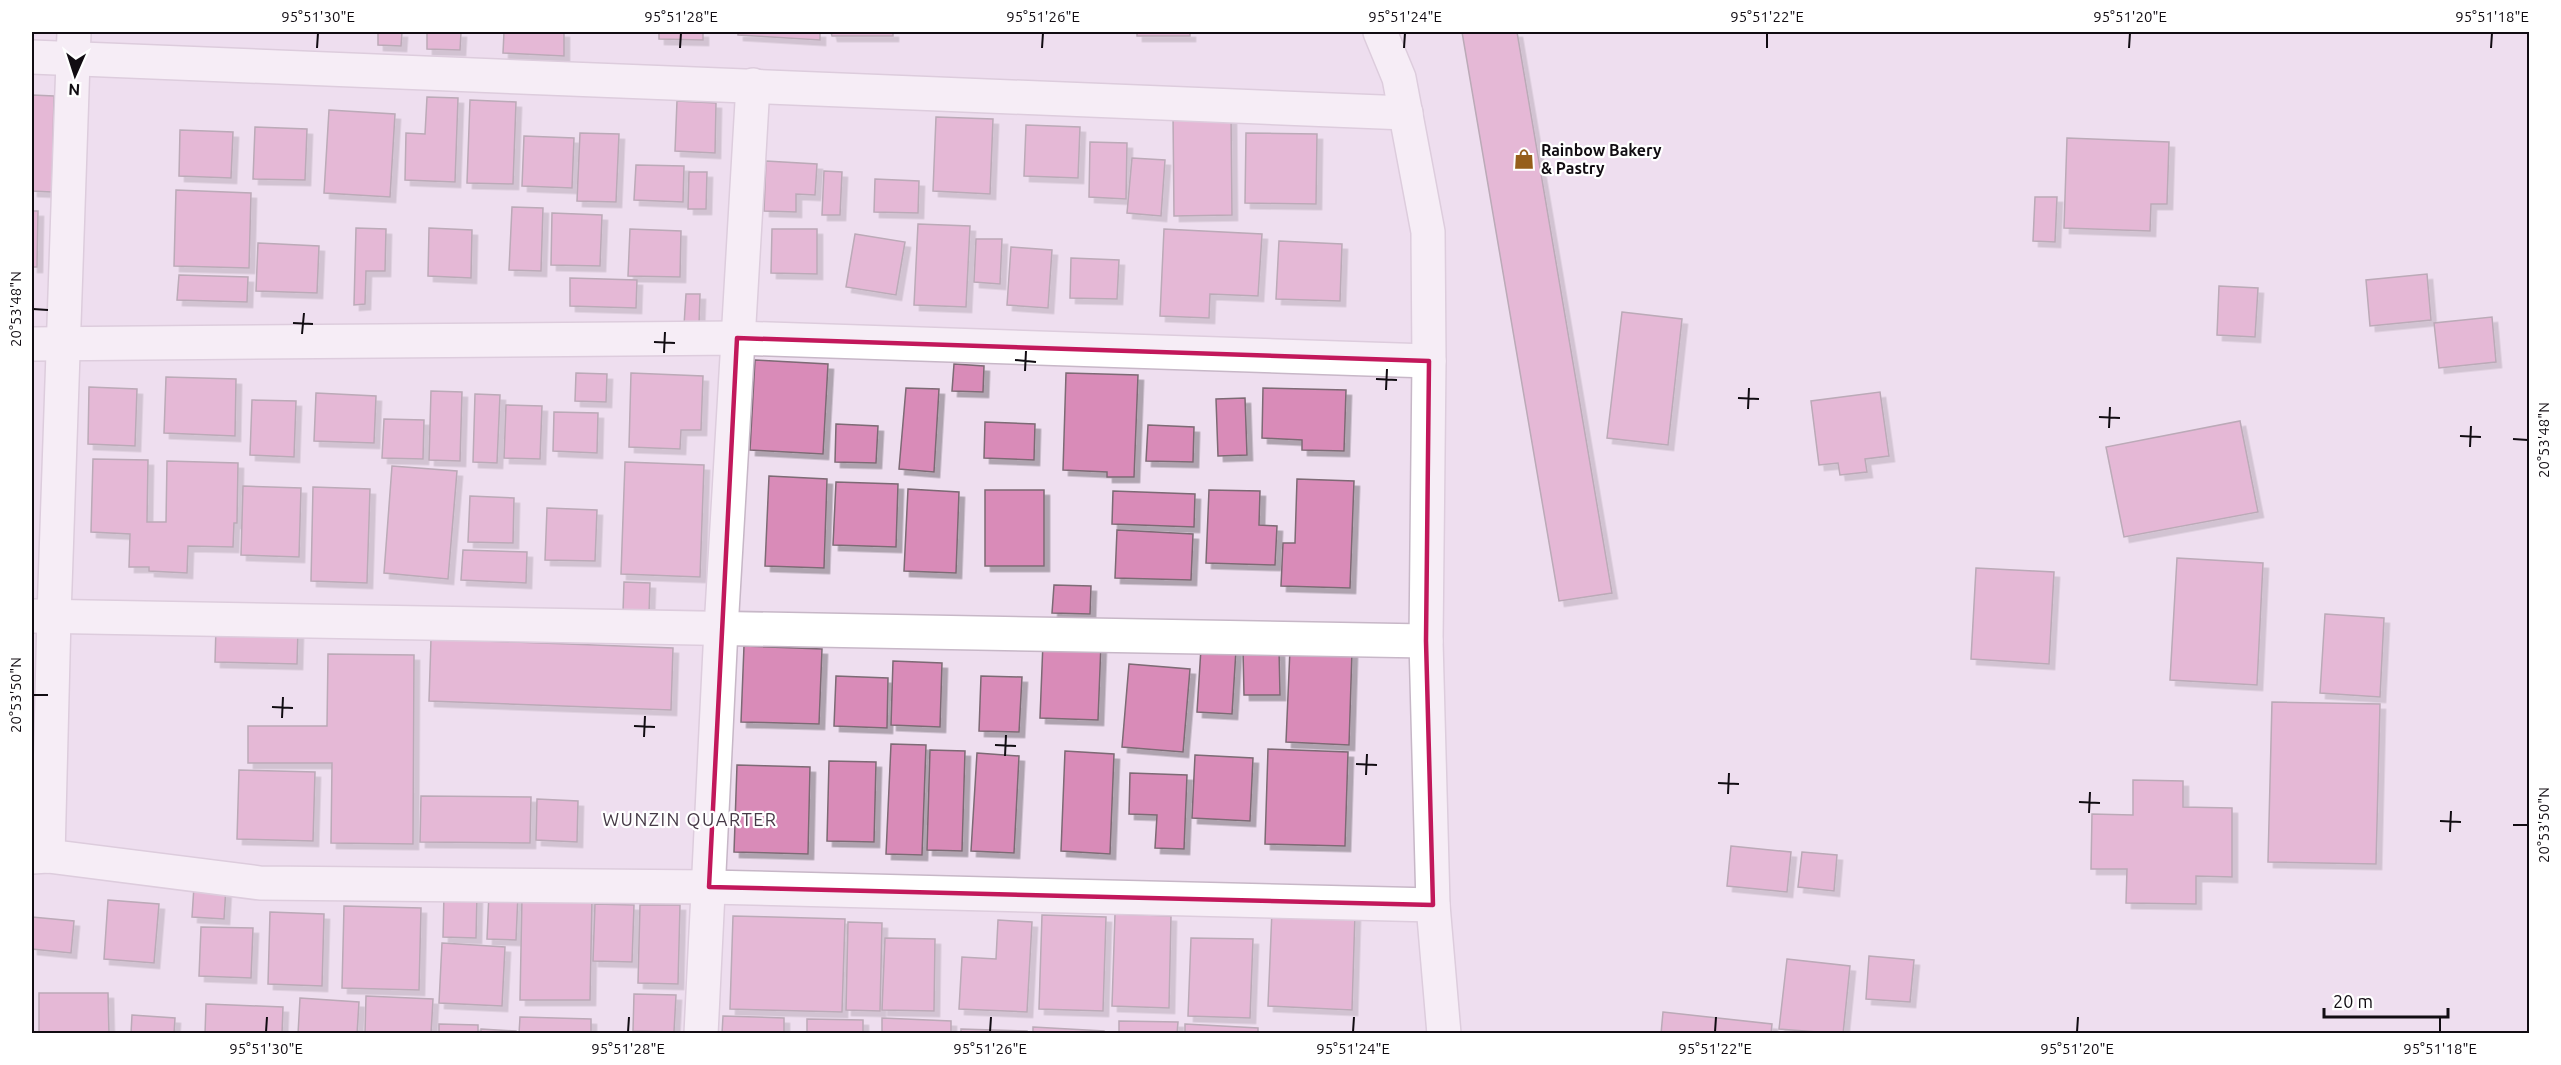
<svg xmlns="http://www.w3.org/2000/svg" width="2561" height="1065" font-family="Ubuntu,sans-serif">
	<style>
		.building { fill: #d98bb8; stroke: #7d6a74; stroke-width: 1.5; filter: url(#shadow) }
		.lines { fill: none; stroke-linecap: round; stroke-linejoin: round }
		.street-casing { stroke: #c7b7c7; stroke-width: 36 }
		.primary-casing { stroke: #c7b7c7; stroke-width: 36 }
		.street { stroke: #fff; stroke-width: 33 }
		.primary { stroke: #fff; stroke-width: 33 }
		.marked { fill: none; stroke: #c2185b; stroke-width: 4.5; stroke-linejoin: round }
		.ticks { fill: none; stroke: #110c12; stroke-width: 2 }
		.labels { text-anchor: middle; stroke-width: 4.5; stroke-linejoin: round; paint-order: stroke }
		.poi-label { font-size: 16px; font-weight: bold; fill: #110c12; stroke: #fff; text-anchor: start }
		.neighbourhood-label { font-size: 18px; letter-spacing: 1.5px; fill: #463a47; stroke: #fff }
		.neatline { fill: none; stroke: #110c12; stroke-width: 2 }
		.ticks-label { font-size: 15px; text-anchor: middle; fill: #110c12 }
	</style>
	<defs>
		<filter id="shadow"><feDropShadow dx="5.5" dy="5.5" stdDeviation="0" flood-color="#0004"/></filter>
	</defs>
	<rect width="100%" height="100%" fill="#eedeef"/>
	<!-- building -->
	<g class="building">
		<polygon points="378,32 402,32 401,46 378,45"/>
		<polygon points="427,32 461,32 460,50 427,49"/>
		<polygon points="504,32 564,32 564,56 503,53"/>
		<polygon points="659,32 703,32 703,40 659,39"/>
		<polygon points="738,32 820,32 820,40 738,35"/>
		<polygon points="831,32 893,32 893,36 832,36"/>
		<rect x="1137" y="32" width="53" height="4"/>
		<polygon points="1462,32 1517,32 1612,593 1559,601"/>
		<polygon points="32,95 54,96 52,192 32,191"/>
		<polygon points="427,97 458,98 455,182 405,180 406,133 425,134"/>
		<polygon points="470,100 516,102 513,184 467,183"/>
		<polygon points="677,101 716,103 715,153 675,151"/>
		<polygon points="329,110 395,114 390,197 324,193"/>
		<polygon points="1173,114 1231,114 1232,215 1174,216"/>
		<polygon points="936,117 993,119 990,194 933,191"/>
		<polygon points="1026,125 1080,127 1078,178 1024,176"/>
		<polygon points="255,127 307,129 305,180 253,179"/>
		<polygon points="180,130 233,132 231,178 179,176"/>
		<polygon points="580,133 619,134 616,202 577,201"/>
		<polygon points="1246,133 1317,134 1316,204 1245,203"/>
		<polygon points="524,136 574,138 572,188 522,186"/>
		<polygon points="2067,138 2169,142 2167,204 2151,204 2150,231 2064,228"/>
		<polygon points="1090,142 1127,143 1126,199 1089,197"/>
		<polygon points="1132,158 1165,160 1161,216 1127,213"/>
		<polygon points="766,161 817,164 815,195 796,194 796,212 764,211"/>
		<polygon points="636,165 684,166 683,202 634,200"/>
		<polygon points="824,171 842,172 840,215 822,215"/>
		<polygon points="689,172 707,172 706,209 688,209"/>
		<polygon points="875,179 919,181 918,213 874,212"/>
		<polygon points="176,190 251,193 249,268 174,266"/>
		<polygon points="2035,197 2057,197 2055,242 2033,241"/>
		<polygon points="512,207 543,208 541,271 509,270"/>
		<polygon points="32,211 38,211 37,267 32,267"/>
		<polygon points="552,213 602,215 600,266 551,265"/>
		<polygon points="918,224 970,226 966,307 914,305"/>
		<polygon points="356,228 386,229 385,271 366,271 365,304 354,305"/>
		<polygon points="429,228 472,230 471,278 428,276"/>
		<polygon points="630,229 681,231 680,277 628,276"/>
		<polygon points="772,229 817,229 817,274 771,273"/>
		<polygon points="1164,229 1262,234 1258,296 1210,294 1209,318 1160,316"/>
		<polygon points="855,234 905,242 896,295 846,287"/>
		<polygon points="976,239 1002,239 1000,284 974,282"/>
		<polygon points="1279,241 1342,244 1340,301 1276,299"/>
		<polygon points="258,243 319,246 317,293 256,291"/>
		<polygon points="1011,247 1052,250 1048,308 1007,305"/>
		<polygon points="1071,258 1119,260 1117,299 1070,298"/>
		<polygon points="2427,274 2431,320 2370,326 2366,280"/>
		<polygon points="179,275 248,277 247,302 177,300"/>
		<polygon points="570,278 637,280 636,308 570,306"/>
		<polygon points="2219,286 2258,288 2255,337 2217,335"/>
		<polygon points="686,294 700,294 699,325 684,325"/>
		<polygon points="1622,312 1682,319 1668,445 1607,438"/>
		<polygon points="2492,317 2496,362 2439,368 2434,323"/>
		<polygon points="755,360 828,364 823,454 750,450"/>
		<polygon points="954,364 984,366 983,392 952,391"/>
		<polygon points="576,373 607,374 606,402 575,401"/>
		<polygon points="631,373 703,376 701,430 681,430 680,449 629,447"/>
		<polygon points="1066,373 1138,375 1134,477 1107,477 1107,472 1063,470"/>
		<polygon points="166,377 236,379 235,436 164,433"/>
		<polygon points="89,387 137,389 135,446 88,444"/>
		<polygon points="906,388 939,389 934,472 899,469"/>
		<polygon points="1263,388 1346,390 1344,451 1302,450 1302,440 1262,438"/>
		<polygon points="431,391 462,392 460,461 429,460"/>
		<polygon points="1880,392 1889,456 1865,459 1867,472 1840,475 1838,463 1819,465 1811,401"/>
		<polygon points="316,393 376,396 374,443 314,441"/>
		<polygon points="475,394 500,395 497,463 473,462"/>
		<polygon points="1245,398 1247,455 1218,456 1216,399"/>
		<polygon points="252,400 296,401 294,457 250,455"/>
		<polygon points="506,405 542,406 540,459 504,458"/>
		<polygon points="554,412 598,413 597,453 553,451"/>
		<polygon points="384,419 424,420 423,459 382,458"/>
		<polygon points="2240,421 2258,512 2124,537 2106,447"/>
		<polygon points="985,422 1035,424 1034,460 984,458"/>
		<polygon points="836,424 878,426 876,463 835,462"/>
		<polygon points="1148,425 1194,427 1193,462 1146,461"/>
		<polygon points="93,459 148,460 147,522 166,522 167,461 238,463 237,523 234,523 233,547 188,546 187,573 149,571 149,567 129,567 130,534 91,532"/>
		<polygon points="625,462 704,465 700,577 621,574"/>
		<polygon points="392,466 457,471 448,579 384,573"/>
		<polygon points="769,476 827,479 824,568 765,566"/>
		<polygon points="1297,479 1354,481 1350,588 1281,586 1283,543 1295,543"/>
		<polygon points="836,482 898,484 896,547 833,545"/>
		<polygon points="243,486 301,488 299,557 241,555"/>
		<polygon points="313,487 370,489 367,583 311,581"/>
		<polygon points="908,489 959,492 956,573 904,571"/>
		<rect x="985" y="490" width="59" height="76"/>
		<polygon points="1209,490 1260,491 1259,525 1277,526 1275,565 1206,563"/>
		<polygon points="1113,491 1195,494 1194,527 1112,524"/>
		<polygon points="470,496 514,498 513,543 468,542"/>
		<polygon points="547,508 597,510 595,561 545,560"/>
		<polygon points="1117,530 1193,534 1191,580 1115,578"/>
		<polygon points="463,550 527,552 526,583 461,580"/>
		<polygon points="2177,558 2263,563 2257,685 2170,680"/>
		<polygon points="1976,568 2054,572 2049,664 1971,659"/>
		<polygon points="624,582 650,583 649,613 623,612"/>
		<polygon points="1054,585 1091,586 1090,614 1052,613"/>
		<polygon points="2325,614 2384,618 2380,697 2320,693"/>
		<polygon points="216,627 298,630 297,664 215,662"/>
		<polygon points="431,639 673,648 671,710 429,701"/>
		<polygon points="1043,642 1101,643 1098,720 1040,718"/>
		<polygon points="744,646 822,649 819,724 741,722"/>
		<polygon points="1201,648 1236,650 1232,714 1197,712"/>
		<polygon points="1279,649 1280,695 1244,695 1243,650"/>
		<polygon points="1290,649 1352,651 1349,745 1286,742"/>
		<polygon points="328,654 414,655 413,844 331,843 332,763 248,763 248,726 327,726"/>
		<polygon points="893,661 942,663 940,727 891,725"/>
		<polygon points="1129,664 1190,669 1183,752 1122,747"/>
		<polygon points="836,676 888,678 887,728 834,726"/>
		<polygon points="981,676 1022,677 1019,732 979,731"/>
		<polygon points="2272,702 2380,704 2376,864 2268,862"/>
		<polygon points="891,744 926,745 922,855 886,854"/>
		<polygon points="1268,749 1348,752 1345,846 1265,844"/>
		<polygon points="930,750 965,751 962,851 927,850"/>
		<polygon points="1065,751 1114,754 1110,854 1061,851"/>
		<polygon points="977,753 1019,756 1014,853 971,851"/>
		<polygon points="1195,755 1253,758 1250,821 1192,818"/>
		<polygon points="829,761 876,762 874,842 827,841"/>
		<polygon points="737,765 810,767 808,854 734,852"/>
		<polygon points="239,770 315,772 313,841 237,839"/>
		<polygon points="1130,773 1187,775 1184,849 1155,848 1157,815 1129,814"/>
		<polygon points="2133,780 2183,781 2183,807 2232,808 2232,877 2196,876 2196,904 2126,903 2127,869 2091,869 2092,814 2133,815"/>
		<polygon points="421,796 531,797 530,843 420,842"/>
		<polygon points="537,799 578,801 577,842 536,840"/>
		<polygon points="1731,846 1791,852 1787,892 1727,886"/>
		<polygon points="1802,852 1837,855 1834,891 1798,887"/>
		<polygon points="194,886 226,887 224,919 192,917"/>
		<polygon points="444,893 477,894 476,938 443,937"/>
		<polygon points="489,893 518,894 516,940 487,939"/>
		<polygon points="522,897 592,898 590,1000 520,1000"/>
		<polygon points="108,900 159,904 154,963 104,959"/>
		<polygon points="595,904 634,905 632,962 593,961"/>
		<polygon points="640,905 680,905 678,984 638,983"/>
		<polygon points="344,906 421,908 419,990 342,988"/>
		<polygon points="1272,910 1355,913 1352,1010 1268,1006"/>
		<polygon points="270,912 324,914 322,986 268,984"/>
		<polygon points="1115,914 1171,916 1169,1008 1112,1006"/>
		<polygon points="1042,915 1106,917 1103,1011 1039,1009"/>
		<polygon points="733,916 845,919 842,1012 730,1009"/>
		<polygon points="32,917 74,921 71,953 32,949"/>
		<polygon points="998,920 1032,922 1027,1012 959,1009 962,957 996,959"/>
		<polygon points="848,922 882,923 880,1011 846,1010"/>
		<polygon points="201,927 253,928 251,978 199,976"/>
		<polygon points="885,938 935,939 934,1011 882,1010"/>
		<polygon points="1191,938 1253,939 1250,1018 1188,1016"/>
		<polygon points="442,943 505,947 502,1006 439,1003"/>
		<polygon points="1869,956 1914,960 1910,1002 1866,999"/>
		<polygon points="1787,959 1850,966 1843,1034 1779,1029"/>
		<polygon points="39,993 108,993 109,1034 39,1034"/>
		<polygon points="634,994 676,995 674,1032 633,1031"/>
		<polygon points="366,996 433,999 431,1034 365,1034"/>
		<polygon points="300,998 359,1002 357,1034 298,1034"/>
		<polygon points="206,1004 283,1007 282,1034 205,1034"/>
		<polygon points="1663,1012 1772,1024 1771,1034 1661,1034"/>
		<polygon points="132,1015 175,1018 174,1034 131,1034"/>
		<polygon points="723,1016 784,1018 784,1034 722,1034"/>
		<polygon points="520,1017 591,1019 591,1034 519,1034"/>
		<polygon points="882,1018 951,1021 951,1034 882,1034"/>
		<polygon points="807,1019 863,1020 863,1034 807,1034"/>
		<polygon points="1119,1021 1178,1022 1177,1034 1119,1034"/>
		<polygon points="439,1024 478,1025 478,1034 439,1034"/>
		<polygon points="1185,1024 1258,1028 1258,1034 1185,1034"/>
		<polygon points="1033,1027 1104,1031 1104,1034 1033,1034"/>
		<polygon points="481,1029 516,1031 516,1034 481,1034"/>
		<polygon points="961,1029 1027,1031 1027,1034 961,1034"/>
	</g>
	<g class="lines">
		<!-- street casing -->
		<g class="street-casing">
			<g id="street">
				<polyline points="32,57 1406,113"/>
				<polyline points="32,344 737,338 1429,361"/>
				<polyline points="32,616 1426,641"/>
				<polyline points="48,856 54,616 74,32"/>
				<polyline points="32,857 48,856 260,883 709,887 1433,905"/>
				<polyline points="701,1034 721,629 753,85"/>
			</g>
		</g>
		<!-- primary casing -->
		<g class="primary-casing">
			<polyline id="primary" points="1380,32 1399,78 1428,232 1429,361 1426,641 1433,905 1444,1034"/>
		</g>
		<!-- street -->
		<use href="#street" class="street"/>
		<!-- primary -->
		<use href="#primary" class="primary"/>
	</g>
	<!-- marked area -->
	<path d="M0 0H2561V1065H0ZM737,338L1429,361L1426,641L1433,905L709,887Z" fill="#eedeef" fill-opacity=".55" fill-rule="evenodd"/>
	<path class="marked" d="M737,338L1429,361L1426,641L1433,905L709,887Z"/>
	<!-- ticks -->
	<path class="ticks" d="M317,48L318,33M680,48L681,33M1042,48L1043,33M1404,48L1405,33M1767,48V33M2129,48L2130,33M2491,48L2492,33M33,309L48,310M293,323L313,324M302,334L304,313M654,342L675,343M664,353L665,332M1015,360L1036,362M1025,371L1026,351M1376,379L1397,380M1386,390L1387,369M1738,398L1759,399M1748,409L1749,388M2099,417L2120,418M2109,428L2110,407M2460,436L2481,437M2513,439L2528,440M2470,447L2471,426M33,695H48M272,707L293,708M282,718L283,697M634,726L655,727M644,737L645,716M995,745L1016,746M1005,756L1006,735M1356,764L1377,765M1366,775L1367,754M1718,783L1739,784M1728,794L1729,773M2079,802L2100,803M2089,813L2090,792M2440,821L2461,822M2513,825H2528M2450,832L2451,811M266,1032L267,1017M628,1032L629,1017M990,1032L991,1017M1353,1032L1354,1017M1715,1032L1716,1017M2077,1032L2078,1017M2440,1032V1017"/>
	<!-- icons -->
	<defs>
		<g id="shop-bare" transform="scale(1.62)"><path d="M-5-2.5h2.3a2.7 3.5 0 0 1 5.4 0H5L5.5 6h-11ZM-1.5-2.5h3a1.5 2.3 0 0 0-3 0Z" fill="#965e1a" stroke="#fff" stroke-width="2.5" paint-order="stroke"/></g>
	</defs>
	<g fill-rule="evenodd">
		<use href="#shop-bare" x="1524" y="159"/>
	</g>
	<g class="labels">
		<!-- poi labels -->
		<g class="poi-label">
			<text x="1541" y="156">Rainbow Bakery<tspan x="1541" dy="18">&amp; Pastry</tspan></text>
		</g>
		<!-- neighbourhood labels -->
		<g class="neighbourhood-label">
			<text x="690" y="826">WUNZIN QUARTER</text>
		</g>
	</g>
	<!-- border -->
	<rect width="2561" height="1065" fill="none" stroke="#ffffff" stroke-width="66"/>
	<!-- north arrow -->
	<g transform="translate(75 75) rotate(183)" stroke="#ffffff" stroke-width="4.5" paint-order="stroke">
	<path d="M0-4.5L10 22L0 15L-10 22Z" fill="#110c12"/>
	<text y="-9" font-size="16" font-weight="bold" text-anchor="middle" fill="#110c12">N</text>
	</g>
	<!-- scale -->
	<path d="M2324 1008v9h124v-9" fill="none" stroke="#110c12" stroke-width="3"/>
	<text x="2333" y="1008" font-size="18" fill="#110c12" stroke="#ffffff" stroke-width="4.5" paint-order="stroke">20 m</text>
	<rect x="33" y="33" width="2495" height="999" class="neatline"/>
	<g class="ticks-label">
		<text x="318" y="22">95°51'30"E</text>
		<text x="681" y="22">95°51'28"E</text>
		<text x="1043" y="22">95°51'26"E</text>
		<text x="1405" y="22">95°51'24"E</text>
		<text x="1767" y="22">95°51'22"E</text>
		<text x="2130" y="22">95°51'20"E</text>
		<text x="2492" y="22">95°51'18"E</text>
		<text transform="translate(16 309) rotate(-90)" y="5">20°53'48"N</text>
		<text transform="translate(2544 440) rotate(-90)" y="5">20°53'48"N</text>
		<text transform="translate(16 695) rotate(-90)" y="5">20°53'50"N</text>
		<text transform="translate(2544 825) rotate(-90)" y="5">20°53'50"N</text>
		<text x="266" y="1054">95°51'30"E</text>
		<text x="628" y="1054">95°51'28"E</text>
		<text x="990" y="1054">95°51'26"E</text>
		<text x="1353" y="1054">95°51'24"E</text>
		<text x="1715" y="1054">95°51'22"E</text>
		<text x="2077" y="1054">95°51'20"E</text>
		<text x="2440" y="1054">95°51'18"E</text>
	</g>
</svg>
